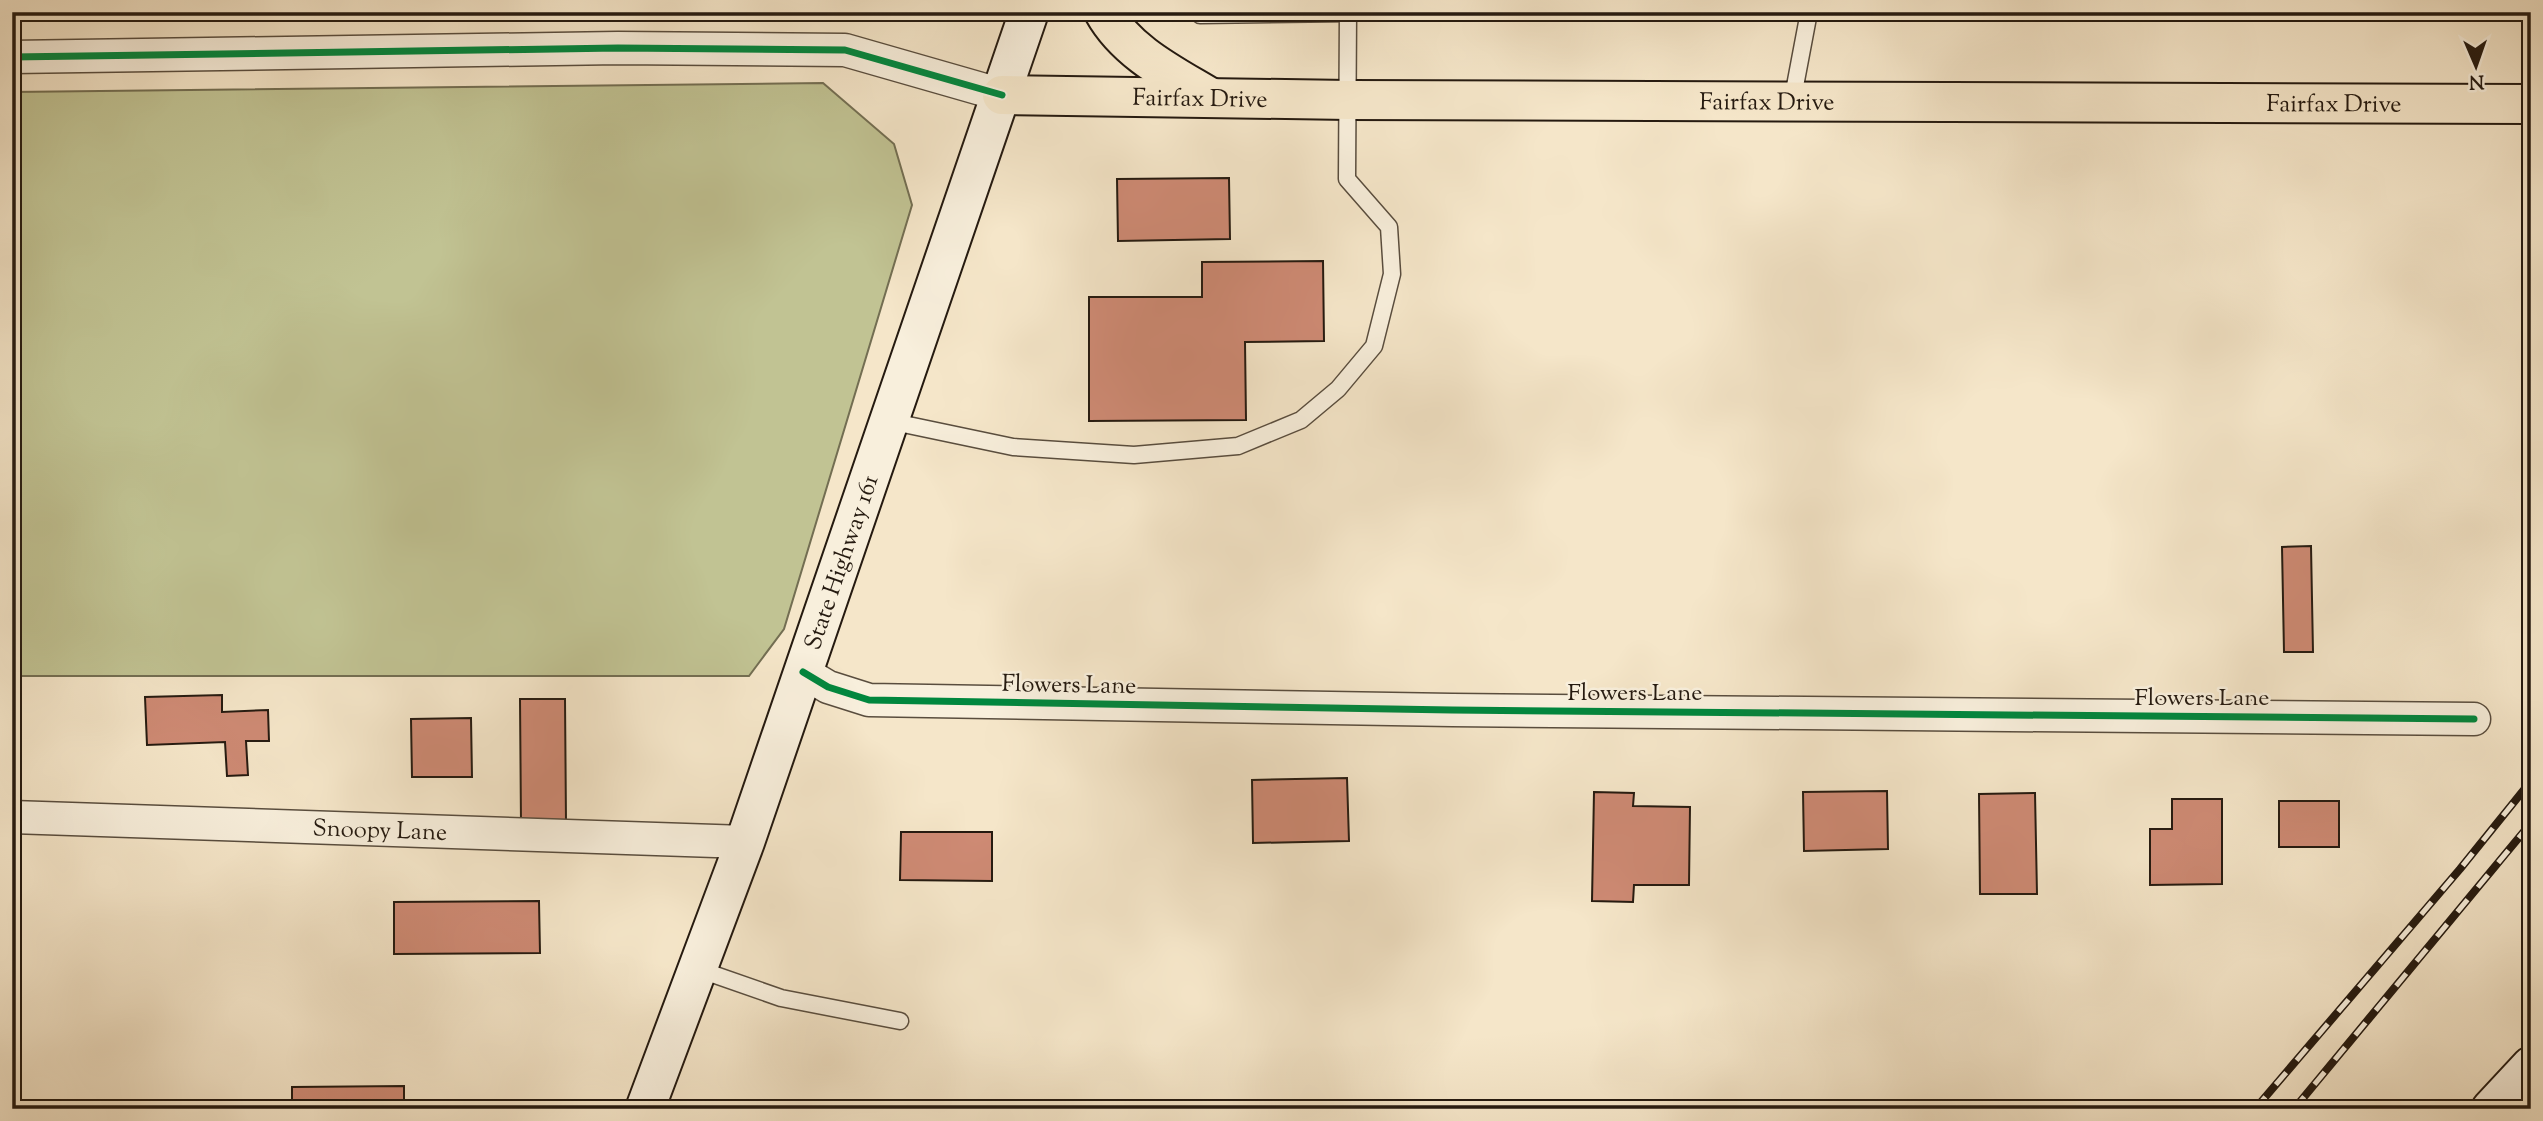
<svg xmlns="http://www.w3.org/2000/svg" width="2543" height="1121" font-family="'Sorts Mill Goudy',serif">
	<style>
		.green { fill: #c1c393; stroke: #736e52; stroke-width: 2 }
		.building { fill: #ce8a74; stroke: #251a10; stroke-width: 2 }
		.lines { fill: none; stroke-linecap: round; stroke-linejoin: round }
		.lane-casing { stroke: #594d3e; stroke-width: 19 }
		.street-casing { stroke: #594d3e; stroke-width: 35 }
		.secondary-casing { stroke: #251a10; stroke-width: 42 }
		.primary-casing { stroke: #251a10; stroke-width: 42 }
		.lane { stroke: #f8efdc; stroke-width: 16 }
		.street { stroke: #f8efdc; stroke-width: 32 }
		.secondary { stroke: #f8efdc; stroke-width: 38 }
		.primary { stroke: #f5e6c9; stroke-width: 38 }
		.rail-casing { stroke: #251a10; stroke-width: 8 }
		.rail { stroke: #f8efdc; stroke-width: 5; stroke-dasharray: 16; stroke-linecap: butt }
		.cycleway-casing { stroke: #f8efdc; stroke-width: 11 }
		.cycleway { stroke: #00873e; stroke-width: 7 }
		.labels { text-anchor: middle; stroke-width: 5; stroke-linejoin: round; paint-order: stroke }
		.street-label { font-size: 24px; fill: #251a10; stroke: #f8efdc }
	</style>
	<rect width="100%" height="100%" fill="#f5e6c9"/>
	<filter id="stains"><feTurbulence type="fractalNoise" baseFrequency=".00286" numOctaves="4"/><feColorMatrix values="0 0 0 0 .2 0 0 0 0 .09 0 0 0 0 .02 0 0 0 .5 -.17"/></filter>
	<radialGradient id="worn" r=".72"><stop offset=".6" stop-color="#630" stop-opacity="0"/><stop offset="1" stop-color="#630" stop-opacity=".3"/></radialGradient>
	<!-- green -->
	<polygon class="green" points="823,83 894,144 912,205 784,629 749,676 12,676 12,92"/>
	<!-- building -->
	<g class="building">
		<polygon points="1229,178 1230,239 1118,241 1117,179"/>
		<polygon points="1323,261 1324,341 1245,342 1246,420 1089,421 1089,297 1202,297 1202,262"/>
		<polygon points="2311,546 2313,652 2284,652 2282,547"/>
		<polygon points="222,695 222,712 268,710 269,741 246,741 248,775 227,776 225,742 147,745 145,697"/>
		<polygon points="520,699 565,699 566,823 521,824"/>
		<polygon points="471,718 472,777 412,777 411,719"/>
		<polygon points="1347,778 1349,841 1253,843 1252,780"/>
		<polygon points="1887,791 1888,849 1804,851 1803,792"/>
		<polygon points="1594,792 1634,793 1633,806 1690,807 1689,885 1634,885 1633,902 1592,901"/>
		<polygon points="2035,793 2037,894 1980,894 1979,794"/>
		<polygon points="2172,799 2222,799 2222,884 2150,885 2150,829 2172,829"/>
		<rect x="2279" y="801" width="60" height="46"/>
		<polygon points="901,832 992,832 992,881 900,880"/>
		<polygon points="539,901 540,953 394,954 394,902"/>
		<polygon points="404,1086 404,1109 292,1109 292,1087"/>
	</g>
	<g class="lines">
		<!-- lane casing -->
		<g class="lane-casing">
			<g id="lane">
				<polyline points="1200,12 1200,15 1349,13"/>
				<polyline points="1792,102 1809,12"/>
				<polyline points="889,421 1013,447 1134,455 1238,446 1301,420 1338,389 1374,346 1392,274 1389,227 1347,179 1348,12"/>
				<polyline points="698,969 781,998 900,1021"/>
			</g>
		</g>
		<!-- street casing -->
		<g class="street-casing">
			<g id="street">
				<polyline points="12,57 618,48 845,50 1002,95"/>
				<polyline points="803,672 828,687 869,700 1452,710 2474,719"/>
				<path id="s1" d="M12,817L745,842"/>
			</g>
		</g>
		<!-- secondary casing -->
		<g class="secondary-casing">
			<g id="secondary">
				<path id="s2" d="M645,1109L745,842L1029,12"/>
				<polyline points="2491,1109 2531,1066"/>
			</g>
		</g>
		<!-- primary casing -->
		<g class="primary-casing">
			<g id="primary">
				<path d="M1104,12C1127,53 1173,75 1211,98"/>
				<path id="s3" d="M1002,95L1349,100L2531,104"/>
			</g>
		</g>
		<!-- lane -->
		<use href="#lane" class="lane"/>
		<!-- street -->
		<use href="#street" class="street"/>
		<!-- secondary -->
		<use href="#secondary" class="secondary"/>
		<!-- primary -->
		<use href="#primary" class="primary"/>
		<!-- rail casing -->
		<g class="rail-casing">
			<g id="rail">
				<polyline points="2255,1109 2460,869 2531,781"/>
				<polyline points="2294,1109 2531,823"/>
			</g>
		</g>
		<!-- rail -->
		<use href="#rail" class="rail"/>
		<!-- cycleway casing -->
		<g class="cycleway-casing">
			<g id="cycleway">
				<polyline points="12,57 618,48 845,50 1002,95"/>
				<polyline points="803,672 828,687 869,700 1452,710 2474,719"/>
			</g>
		</g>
		<!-- cycleway -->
		<use href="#cycleway" class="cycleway"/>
	</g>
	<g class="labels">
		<!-- street labels -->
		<g class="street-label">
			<text dy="8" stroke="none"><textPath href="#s3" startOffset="198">Fairfax Drive</textPath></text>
			<text dy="8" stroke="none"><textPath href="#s3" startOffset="765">Fairfax Drive</textPath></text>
			<text dy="8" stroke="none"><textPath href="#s3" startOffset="1332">Fairfax Drive</textPath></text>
			<text dy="8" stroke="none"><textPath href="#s2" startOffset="581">State Highway 161</textPath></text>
			<text transform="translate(1069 684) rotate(1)" y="8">Flowers Lane</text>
			<text x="1635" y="700">Flowers Lane</text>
			<text x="2202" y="705">Flowers Lane</text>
			<text dy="8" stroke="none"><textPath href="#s1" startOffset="368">Snoopy Lane</textPath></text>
		</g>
	</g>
	<!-- margin -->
	<rect width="2543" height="1121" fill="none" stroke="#f5e6c9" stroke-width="42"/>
	<rect x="14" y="14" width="2515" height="1093" fill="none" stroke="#251a10" stroke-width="3.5"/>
	<rect x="21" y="21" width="2501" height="1079" fill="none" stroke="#251a10" stroke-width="2"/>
	<!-- north arrow -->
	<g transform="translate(2476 66) rotate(178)" stroke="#f8efdc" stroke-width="5" paint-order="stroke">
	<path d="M0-5L12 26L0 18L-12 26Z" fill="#251a10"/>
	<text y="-10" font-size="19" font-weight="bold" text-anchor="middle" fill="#251a10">N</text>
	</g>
	<rect width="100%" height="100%" filter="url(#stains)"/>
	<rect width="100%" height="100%" fill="url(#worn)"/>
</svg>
